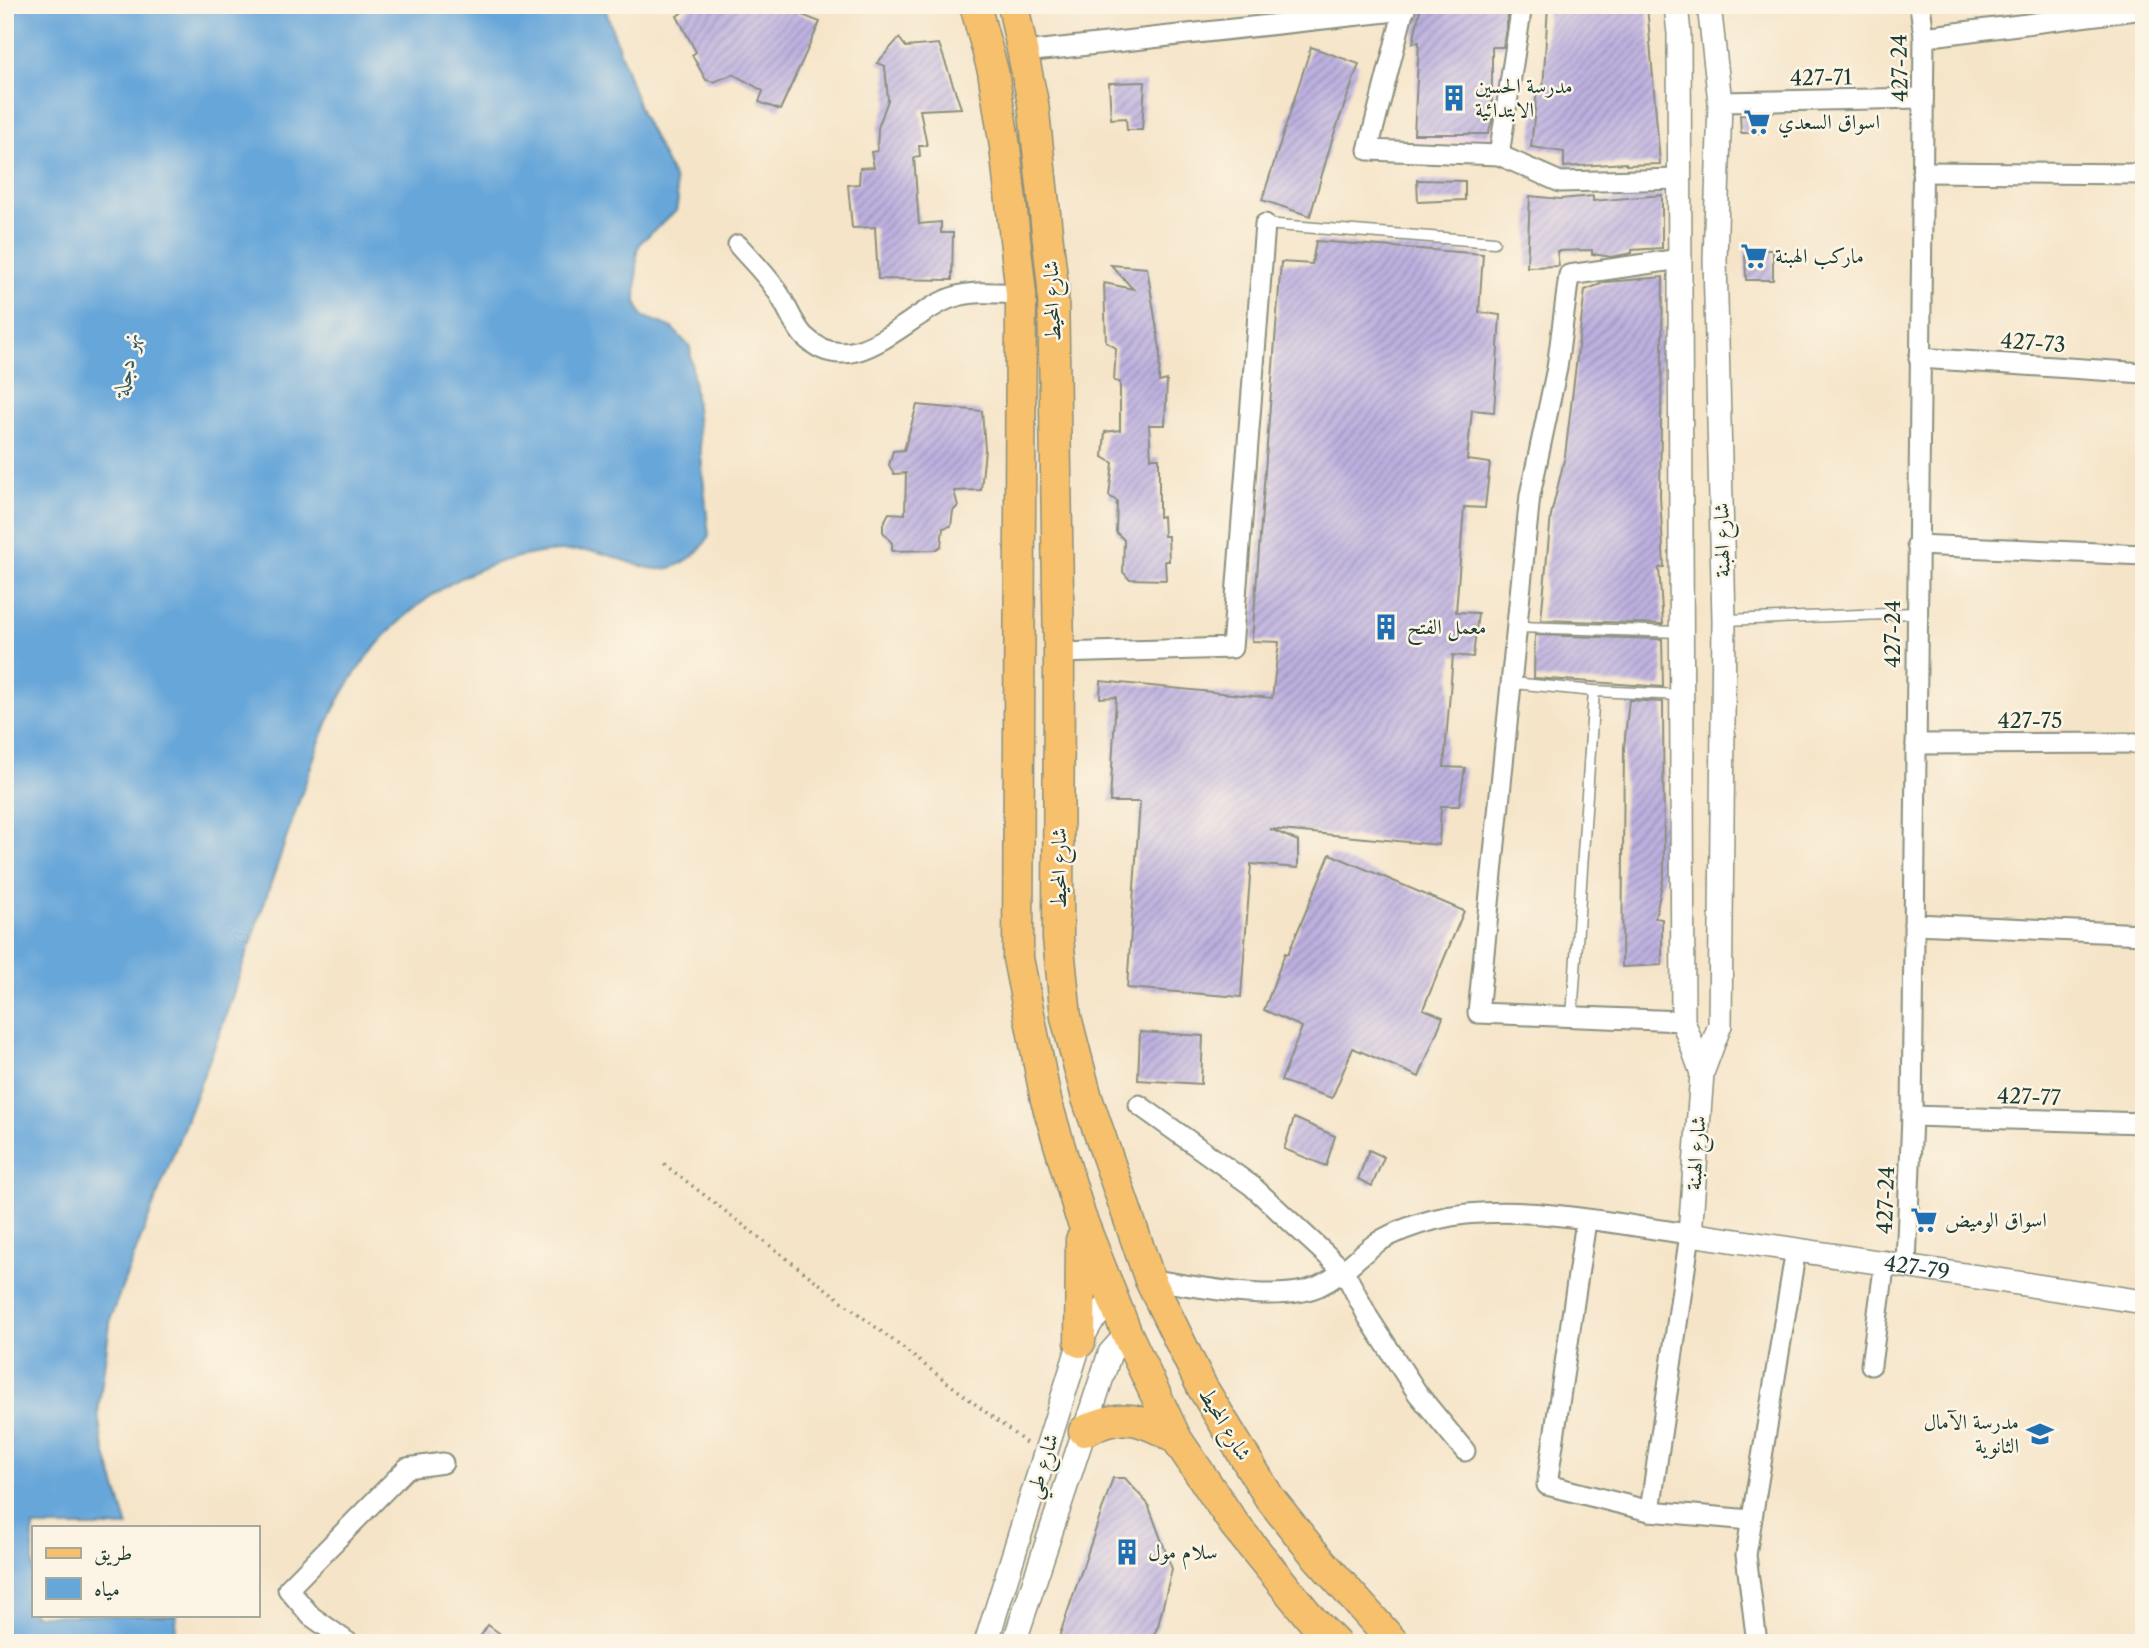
<svg xmlns="http://www.w3.org/2000/svg" width="2149" height="1648" font-family="'Libre Caslon Text',Amiri,serif">
	<style>
		.built { fill: #edd1e9 }
		.water { fill: #66a6d9; stroke: #427286; stroke-width: 2 }
		.building { fill: url(#building-hatch) }
		.lines { fill: none; stroke-linecap: round; stroke-linejoin: round }
		.service-casing { stroke: #8a907e; stroke-width: 13 }
		.minor-casing { stroke: #8a907e; stroke-width: 23 }
		.tertiary-casing { stroke: #8a907e; stroke-width: 26 }
		.primary-casing { stroke: #8a907e; stroke-width: 33 }
		.path { stroke: #8a907e; stroke-width: 3.5; stroke-dasharray: 2 5; stroke-linecap: butt }
		.service { stroke: #fff; stroke-width: 10 }
		.minor { stroke: #fff; stroke-width: 19 }
		.tertiary { stroke: #fff; stroke-width: 23 }
		.primary { stroke: #f7c06c; stroke-width: 30 }
		.labels { text-anchor: middle; stroke-width: 5; stroke-linejoin: round; paint-order: stroke }
		.street-label { font-size: 21px; fill: #1f3d34; stroke: #fcf5e5 }
		.poi-label { font-size: 21px; fill: #1f3d34; stroke: #fcf5e5; text-anchor: start }
		.water-label { font-size: 23px; font-style: italic; fill: #345c66; stroke: #fcf5e5 }
	</style>
	<defs>
		<pattern id="building-hatch" width="6" height="6" patternUnits="userSpaceOnUse" patternTransform="scale(1.75)"><rect width="6" height="6" fill="#bdb0e0"/><path d="M-1 1l2-2M0 6l6-6M5 7l2-2" fill="none" stroke="#9990b6"/></pattern>
	</defs>
	<rect width="100%" height="100%" fill="#fcf5e5"/>
	<filter id="ink" filterUnits="userSpaceOnUse"><feTurbulence type="fractalNoise" baseFrequency=".0143" numOctaves="2"/><feDisplacementMap in="SourceGraphic" scale="14" xChannelSelector="R" yChannelSelector="G"/><feConvolveMatrix kernelMatrix="1 2 1 2 8 2 1 2 1" color-interpolation-filters="sRGB"/></filter>
	<filter id="wash" filterUnits="userSpaceOnUse"><feTurbulence type="fractalNoise" baseFrequency=".00686" numOctaves="4" result="noise"/><feDisplacementMap in="SourceGraphic" scale="28" xChannelSelector="R" yChannelSelector="G"/><feGaussianBlur stdDeviation="1.57" result="paint"/><feColorMatrix in="noise" values="0 0 0 0 0 0 0 0 0 0 0 0 0 0 0 0 0 1.4 0 .05"/><feComposite in="paint" operator="in"/></filter>
	<g filter="url(#wash)">
		<rect width="100%" height="100%" fill="#f5e4c8"/>
		<!-- built -->
		<polygon class="built" points="1510,61 1492,142 1414,142 1416,64"/>
		<!-- water -->
		<path class="water" d="M5,5H604L641,113L674,178L678,200L676,211L641,242L637,250L636,302L642,316L671,327L690,347L709,536C700,553 682,567 663,569C643,571 612,553 591,551C463,543 362,630 319,743L219,1035L111,1316L98,1413L102,1441L128,1527H33V1615H177L174,1643H5Z"/>
		<g id="blocks">
			<!-- building -->
			<g class="building">
				<polygon points="693,5 777,5 820,22 780,110 759,102 763,91 733,74 714,82 706,80 692,55 696,52 677,16"/>
				<polygon points="1421,5 1510,5 1503,47 1492,47 1492,120 1488,134 1414,134 1419,42 1413,43"/>
				<polygon points="1548,5 1647,5 1660,164 1626,165 1626,163 1564,167 1564,152 1531,147 1537,90 1543,91"/>
				<polygon points="899,38 906,47 939,44 961,108 920,110 927,146 919,146 920,156 914,157 919,224 941,222 941,233 953,233 952,280 878,279 875,227 852,228 848,185 859,184 860,168 874,167 871,152 877,151 878,128 888,100 885,66 877,63"/>
				<polygon points="1311,47 1359,64 1332,140 1310,216 1262,200"/>
				<polygon points="1145,82 1142,130 1127,130 1126,118 1111,119 1109,83"/>
				<polygon points="1740,115 1767,115 1765,133 1741,133"/>
				<polygon points="1417,180 1465,181 1465,200 1418,202"/>
				<polygon points="1662,195 1662,248 1632,250 1632,253 1611,257 1592,254 1592,250 1557,251 1559,266 1527,267 1530,196 1560,199 1593,196 1593,201"/>
				<polygon points="1316,241 1483,254 1479,312 1500,315 1494,412 1472,410 1467,460 1490,463 1485,508 1464,507 1456,612 1478,613 1473,657 1453,655 1444,767 1465,768 1459,806 1441,806 1439,845 1270,829 1298,841 1298,868 1251,864 1241,997 1127,988 1140,802 1110,802 1116,697 1100,698 1101,681 1272,698 1279,642 1252,641 1281,262 1312,264"/>
				<polygon points="1745,250 1773,250 1773,280 1746,280"/>
				<polygon points="1111,265 1147,268 1160,349 1159,382 1167,380 1165,425 1149,425 1151,458 1159,458 1159,517 1163,516 1164,536 1168,536 1169,561 1165,561 1166,580 1129,579 1123,572 1124,540 1116,532 1117,501 1109,496 1113,463 1103,457 1105,432 1120,430 1120,382 1114,381 1116,348 1106,342 1104,283 1133,289"/>
				<polygon points="1663,277 1660,496 1664,567 1659,568 1663,624 1541,620 1551,515 1565,456 1585,290 1606,282"/>
				<polygon points="917,405 982,411 985,449 981,490 954,491 958,506 953,511 951,526 943,528 941,546 935,550 892,551 892,543 883,532 883,524 889,513 905,514 906,473 894,474 889,465 893,451 904,450"/>
				<polygon points="1535,635 1662,639 1663,687 1534,678"/>
				<polygon points="1629,700 1663,702 1664,875 1655,918 1662,919 1662,965 1622,967 1624,747"/>
				<polygon points="1330,854 1464,911 1423,1009 1443,1017 1419,1077 1353,1048 1332,1098 1281,1081 1302,1027 1264,1010 1285,953 1288,954"/>
				<polygon points="1140,1032 1203,1036 1201,1084 1138,1080"/>
				<polygon points="1294,1118 1335,1136 1326,1166 1284,1149"/>
				<polygon points="1369,1150 1384,1157 1372,1186 1358,1179"/>
				<polygon points="1113,1478 1125,1478 1148,1504 1172,1569 1158,1626 1150,1643 1057,1643"/>
				<polygon points="488,1625 513,1643 476,1643"/>
			</g>
		</g>
	</g>
	<g filter="url(#ink)">
		<use href="#blocks" fill-opacity="0" stroke="#8a907e" stroke-width="2"/>
		<g class="lines">
			<!-- service casing -->
			<g class="service-casing">
				<g id="service">
					<polyline points="1265,224 1494,242"/>
					<polyline points="1724,620 1915,613"/>
					<polyline points="1518,627 1681,632"/>
					<polyline points="1513,683 1594,691 1681,695"/>
					<polyline points="1572,1017 1594,691"/>
				</g>
			</g>
			<!-- minor casing -->
			<g class="minor-casing">
				<g id="minor">
					<polyline points="1405,5 1368,150 1499,155 1560,182 1680,179"/>
					<polyline points="1924,37 2144,9"/>
					<polyline points="1025,52 1405,10"/>
					<polyline points="1720,102 1923,98"/>
					<polyline points="1499,155 1522,5"/>
					<polyline points="1922,172 2144,174"/>
					<path d="M738,245C752,261 768,276 779,294C788,308 793,324 804,336C853,385 906,314 951,298C973,290 998,293 1021,294"/>
					<polyline points="1680,259 1569,275 1557,368 1530,495 1478,1013 1683,1021"/>
					<polyline points="1919,358 2144,373"/>
					<polyline points="1917,545 2144,555"/>
					<polyline points="1059,653 1232,648 1265,224"/>
					<polyline points="1916,744 2144,743"/>
					<polyline points="1914,924 2144,934"/>
					<polyline points="1139,1105 1252,1186 1344,1271 1368,1317 1418,1394 1465,1451"/>
					<polyline points="1912,1116 2144,1123"/>
					<polyline points="1586,1221 1547,1485 1650,1511 1750,1520"/>
					<polyline points="1906,1264 1912,1116 1924,37 1920,5"/>
					<path d="M1150,1280C1196,1285 1276,1305 1319,1286C1342,1276 1357,1256 1378,1242C1396,1231 1417,1224 1437,1219C1514,1201 1612,1224 1690,1234L1650,1511"/>
					<polyline points="1871,1365 1885,1261"/>
					<polyline points="349,1643 311,1616 288,1589 407,1468 443,1463"/>
					<polyline points="1757,1643 1746,1555 1796,1249"/>
				</g>
			</g>
			<!-- tertiary casing -->
			<g class="tertiary-casing">
				<g id="tertiary">
					<polyline points="1676,5 1679,34 1683,1021 1702,1073"/>
					<path id="s1" d="M1709,5L1720,102L1715,260L1724,620L1720,1025L1702,1073L1690,1234L2144,1302"/>
					<polyline points="986,1643 1080,1342 1092,1321 1113,1300"/>
					<polyline points="1014,1643 1110,1353 1127,1334"/>
				</g>
			</g>
			<!-- primary casing -->
			<g class="primary-casing">
				<g id="primary">
					<polyline points="975,5 993,71 1005,147 1021,294 1018,958 1046,1100 1080,1215 1127,1334 1176,1438 1234,1524 1313,1621 1335,1643"/>
					<polyline points="1013,5 1033,103 1053,287 1059,653 1058,938 1066,1017 1087,1098 1150,1280 1202,1387 1269,1497 1312,1551 1394,1643"/>
					<polyline points="1080,1342 1081,1240"/>
					<path d="M1084,1431C1123,1412 1139,1418 1176,1438"/>
				</g>
			</g>
			<!-- path -->
			<polyline class="path" points="664,1164 1026,1443"/>
			<!-- service -->
			<use href="#service" class="service"/>
			<!-- minor -->
			<use href="#minor" class="minor"/>
			<!-- tertiary -->
			<use href="#tertiary" class="tertiary"/>
			<!-- primary -->
			<use href="#primary" class="primary"/>
		</g>
	</g>
	<!-- icons -->
	<defs>
		<g id="building-bare" transform="scale(2.1)"><path d="M-4-6H4V6H1V3H-1V6H-4ZM-2.5-4.3h1.7v1.8h-1.7ZM.8-4.3h1.7v1.8H.8ZM-2.5-1h1.7V.8h-1.7ZM.8-1h1.7V.8H.8Z" fill="#1f6fb2" stroke="#fcf5e5" stroke-width="2.5" paint-order="stroke"/></g>
		<g id="supermarket-bare" transform="scale(2.1)"><path d="M-6-5.5h2.5l.6 2H6L4.5 2H-2.5L-4.4-4H-6ZM-1.5 3.2a1.3 1.3 0 1 0 .1 0ZM3 3.2a1.3 1.3 0 1 0 .1 0Z" fill="#1f6fb2" stroke="#fcf5e5" stroke-width="2.5" paint-order="stroke"/></g>
		<g id="school-bare" transform="scale(2.1)"><path d="M0-5L7-2L0 1L-7-2ZM-4 1L0 2.5L4 1V4Q0 6-4 4Z" fill="#1f6fb2" stroke="#fcf5e5" stroke-width="2.5" paint-order="stroke"/></g>
	</defs>
	<g fill-rule="evenodd">
		<use href="#building-bare" x="1454" y="98"/>
		<use href="#supermarket-bare" x="1757" y="122"/>
		<use href="#supermarket-bare" x="1754" y="256"/>
		<use href="#building-bare" x="1386" y="627"/>
		<use href="#supermarket-bare" x="1924" y="1220"/>
		<use href="#school-bare" x="2040" y="1434"/>
		<use href="#building-bare" x="1127" y="1552"/>
	</g>
	<g class="labels">
		<!-- street labels -->
		<g class="street-label">
			<text transform="translate(1900 68) rotate(-91)" y="7">427-24</text>
			<text transform="translate(1821 78) rotate(-1)" y="7">427-71</text>
			<text transform="translate(1052 301) rotate(-92)" y="7">شارع المحيط</text>
			<text transform="translate(2033 343) rotate(4)" y="7">427-73</text>
			<text transform="translate(1722 540) rotate(-91)" y="7">شارع الهبنة</text>
			<text transform="translate(1893 634) rotate(-90)" y="7">427-24</text>
			<text x="2030" y="728">427-75</text>
			<text transform="translate(1059 868) rotate(-90)" y="7">شارع المحيط</text>
			<text transform="translate(2029 1097) rotate(2)" y="7">427-77</text>
			<text transform="translate(1696 1153) rotate(-86)" y="7">شارع الهبنة</text>
			<text transform="translate(1886 1200) rotate(-88)" y="7">427-24</text>
			<text dy="7" stroke="none"><textPath href="#s1" startOffset="1463">427-79</textPath></text>
			<text transform="translate(1225 1424) rotate(59)" y="7">شارع المحيط</text>
			<text transform="translate(1042 1466) rotate(-73)" y="7">شارع طي</text>
		</g>
		<!-- poi labels -->
		<g class="poi-label">
			<text x="1475" y="93">مدرسة الحسين<tspan x="1475" dy="24">الابتدائية</tspan></text>
			<text x="1778" y="129">اسواق السعدي</text>
			<text x="1775" y="263">ماركب الهبنة</text>
			<text x="1407" y="634">معمل الفتح</text>
			<text x="1945" y="1227">اسواق الوميض</text>
			<text x="2019" y="1429" text-anchor="end">مدرسة الآمال<tspan x="2019" dy="24">الثانوية</tspan></text>
			<text x="1148" y="1559">سلام مول</text>
		</g>
		<!-- water labels -->
		<g class="water-label">
			<text transform="translate(126 364) rotate(-81)" y="8">نهر دجلة</text>
		</g>
	</g>
	<!-- margin -->
	<rect width="2149" height="1648" fill="none" stroke="#fcf5e5" stroke-width="28"/>
	<!-- legend -->
	<rect x="32" y="1526" width="228" height="91" fill="#fcf5e5" stroke="#a4ab9e" stroke-width="2"/>
	<rect x="46" y="1548" width="35" height="10" fill="#f7c06c" stroke="#a4ab9e" stroke-width="2"/>
	<text x="94" y="1560" font-size="21" fill="#1f3d34">طريق</text>
	<rect x="46" y="1578" width="35" height="21" fill="#66a6d9" stroke="#a4ab9e" stroke-width="2"/>
	<text x="94" y="1596" font-size="21" fill="#1f3d34">مياه</text>
</svg>
